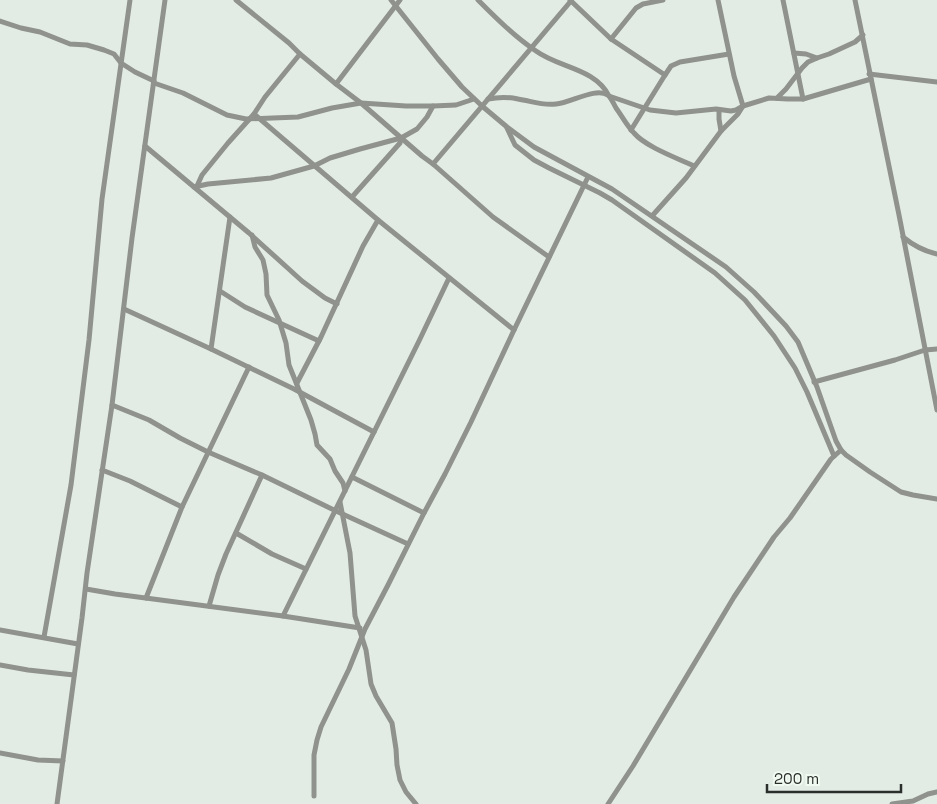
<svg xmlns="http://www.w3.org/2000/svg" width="937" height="804" font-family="'Space Grotesk',sans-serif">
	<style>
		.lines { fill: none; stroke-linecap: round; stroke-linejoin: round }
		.minor { stroke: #90928d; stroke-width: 5 }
	</style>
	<rect width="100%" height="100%" fill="#e2ece4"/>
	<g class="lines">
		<!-- minor -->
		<g class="minor">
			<polyline points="236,0 289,43 300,54 336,84 361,103 422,156 433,164 493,217 549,257"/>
			<polyline points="391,0 438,59 462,87 482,106 507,127 534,147 612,189 726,267 754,292 786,326 798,342 817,387 836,441 841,450 846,455 870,472 901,492 913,495 937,499"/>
			<path d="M478,0C496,18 515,37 536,51C559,68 595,68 609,96L650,110L676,113L716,109L731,111L736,110L743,106L769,98L788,99H803L871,79"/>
			<polyline points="570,0 611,39 665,75"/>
			<polyline points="783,0 803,99"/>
			<polyline points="855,0 899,215 937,410"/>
			<polyline points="0,21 21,28 40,32 70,44 87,45 104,50 114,54 121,63 135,72 154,81"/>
			<polyline points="611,39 636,8 643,4 663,0"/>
			<polyline points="794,53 806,54 817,58"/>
			<polyline points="869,74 937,82"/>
			<polyline points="154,83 183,93 227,115 246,119 298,117 332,108 361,103 406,106 433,106 456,105 474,99"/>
			<polyline points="336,84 400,0"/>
			<polyline points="777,98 786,89 802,68 808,62 817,58 829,54 855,42 863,35"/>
			<path d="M488,99C498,97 509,97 518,99C531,101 543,106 556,104C571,103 595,87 608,95C611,98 614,104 616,108C622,116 627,126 634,133C646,147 677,158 694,166"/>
			<polyline points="719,110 719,119 721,131"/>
			<polyline points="254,114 378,220 514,330"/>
			<polyline points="507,128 515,145 534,160 549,168 600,193 612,200 715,273 745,300 774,336 795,368 807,392 834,456"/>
			<polyline points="631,130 665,75 671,66 680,62 729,54"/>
			<polyline points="145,146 249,233 302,281 325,298 337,304"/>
			<polyline points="433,164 571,1"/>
			<polyline points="197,186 202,175 228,143 254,114 265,97 300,54"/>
			<polyline points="194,187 208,184 271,178 314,166 330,158 360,149 401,138 417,129 427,117 433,106"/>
			<polyline points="352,197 400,143 401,138"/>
			<polyline points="652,216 686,178 721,131 738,114 743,106 734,76 718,0"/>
			<polyline points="252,235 255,247 263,260 266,274 267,295 279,320 286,343 289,365 311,420 315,434 317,445 330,459 335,471 343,483 345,491"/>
			<path d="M903,237C914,246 923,251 937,254"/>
			<polyline points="220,291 245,307 319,341"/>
			<polyline points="124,309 211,349 294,389 374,432"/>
			<polyline points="211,349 230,217"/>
			<polyline points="814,382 895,360 925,350 937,349"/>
			<polyline points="297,383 321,337 363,246 378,220"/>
			<polyline points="112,405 149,420 180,438 208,452 262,475 336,511 408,544"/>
			<polyline points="102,470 130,481 182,507"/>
			<polyline points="352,477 424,513"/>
			<polyline points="340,502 350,553 355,616 366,650 371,684 376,696 392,723 396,749 397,765 400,780 406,792 416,804"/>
			<polyline points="236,533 272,554 306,569"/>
			<polyline points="86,589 115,594 283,616 360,628"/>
			<polyline points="146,598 182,507 249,367"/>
			<polyline points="209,606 218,575 226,554 262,475"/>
			<polyline points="283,616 419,341 449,278"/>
			<polyline points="0,630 78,644"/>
			<polyline points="44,637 71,485 89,340 102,199 130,0"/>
			<polyline points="0,665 28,670 74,675"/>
			<polyline points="0,753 38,760 63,761"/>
			<polyline points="314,796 314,755 317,740 321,727 349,669 365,629 388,585 424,513 445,474 471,422 514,330 588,177"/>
			<polyline points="57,804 82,618 87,573 112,405 132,238 165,0"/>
			<polyline points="608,804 633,766 734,597 774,537 790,518 831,459 841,450"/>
			<polyline points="892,804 913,801 928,794 937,792"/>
		</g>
	</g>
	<!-- scale -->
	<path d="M767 784v8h134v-8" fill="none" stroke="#2b2f2c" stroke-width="2.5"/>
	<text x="774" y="784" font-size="15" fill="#2b2f2c" stroke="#f0faf1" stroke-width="4" paint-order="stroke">200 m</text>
</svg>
